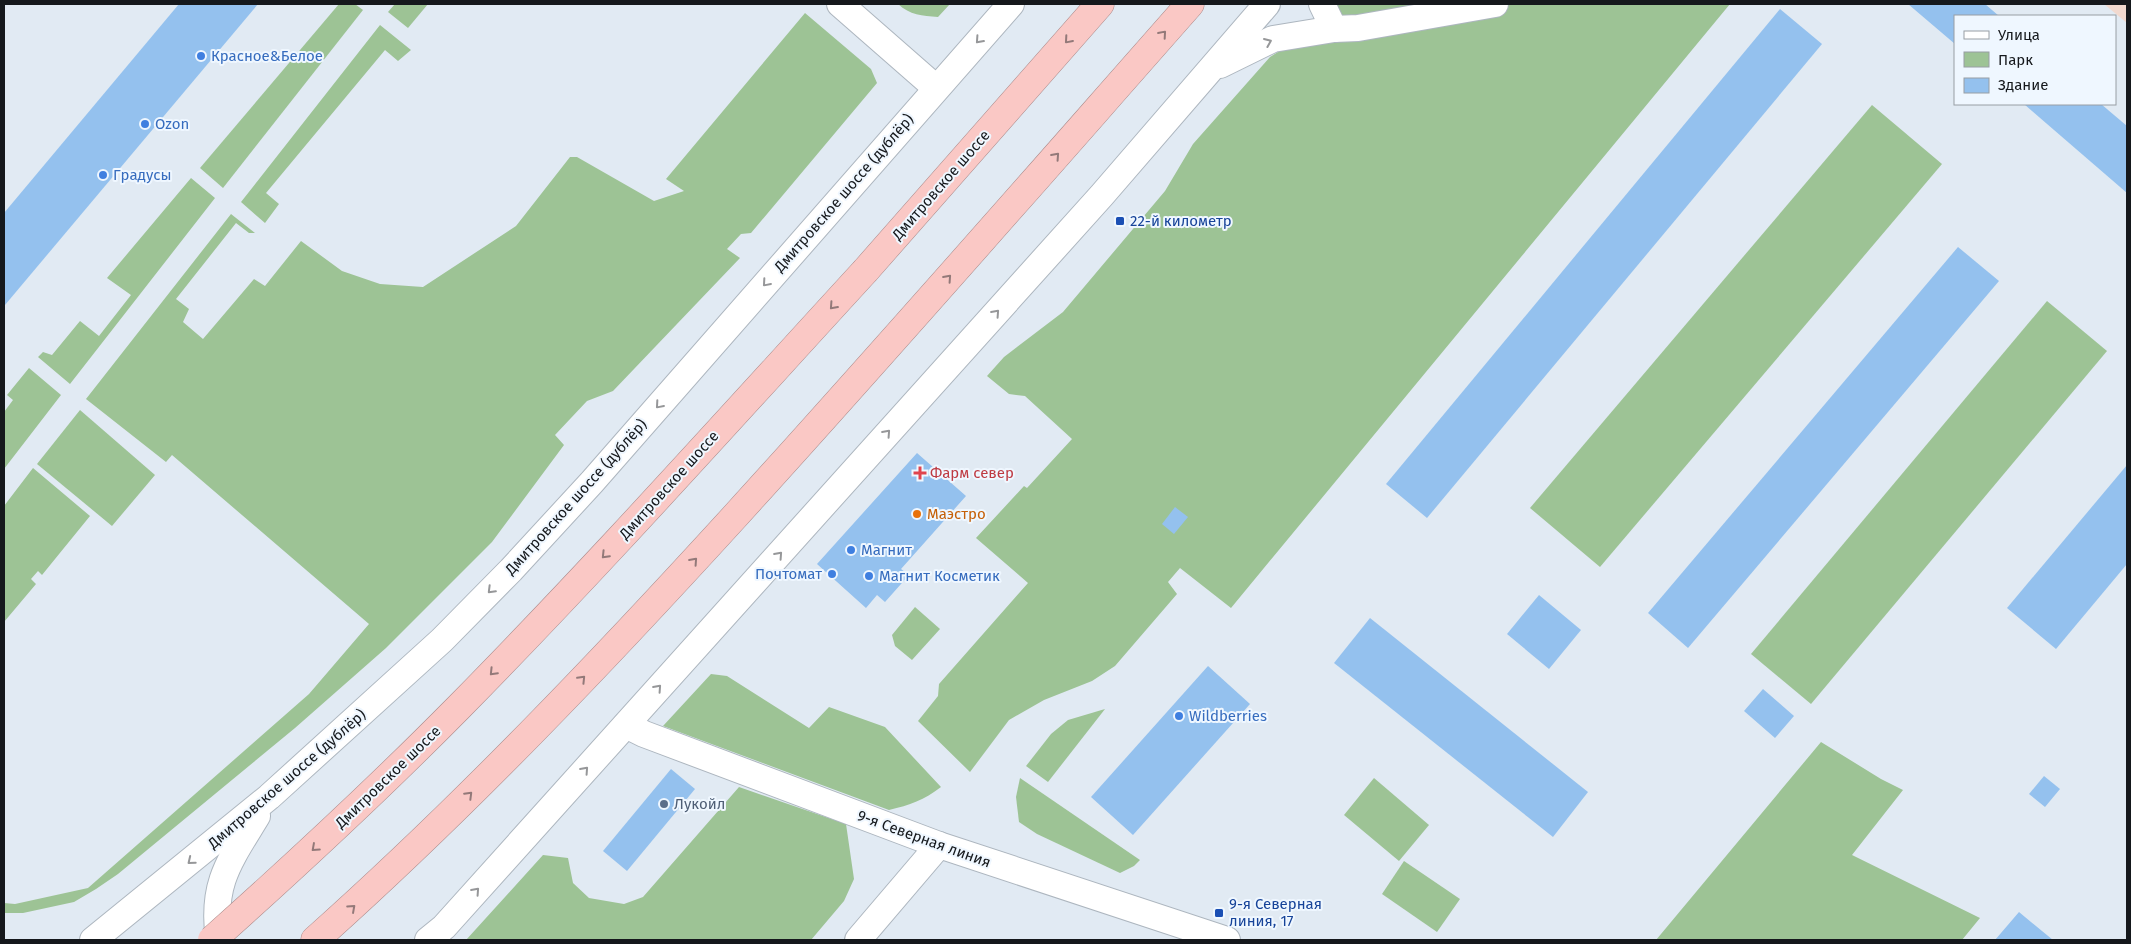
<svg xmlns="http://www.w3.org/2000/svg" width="2131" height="944" font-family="'Fira Sans',sans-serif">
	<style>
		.education { fill: #f1d9cf }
		.green { fill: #9dc395 }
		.building { fill: #94c1ee }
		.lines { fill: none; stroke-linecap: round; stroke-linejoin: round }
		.minor-casing { stroke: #adb6bf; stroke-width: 28 }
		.highway-casing { stroke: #aa8a8a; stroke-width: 29 }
		.minor { stroke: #fff; stroke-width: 26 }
		.highway { stroke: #fac8c5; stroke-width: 28 }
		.highway-bridge-casing { stroke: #aa8a8a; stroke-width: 29; stroke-linecap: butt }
		.highway-bridge { stroke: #fac8c5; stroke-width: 28 }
		.oneway { stroke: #937979 }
		.oneway2 { stroke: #969799 }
		.shop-dot { fill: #3f7fe0; stroke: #eff7ff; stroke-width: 2 }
		.transit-dot { fill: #1a4fb4; stroke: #eff7ff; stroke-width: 2 }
		.health-dot { fill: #e0444e; stroke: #eff7ff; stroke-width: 2 }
		.food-dot { fill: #e8710a; stroke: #eff7ff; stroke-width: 2 }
		.service-dot { fill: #5c6f8a; stroke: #eff7ff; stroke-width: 2 }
		.labels { text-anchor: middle; stroke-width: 4; stroke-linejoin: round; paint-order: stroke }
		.shop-label { font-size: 15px; fill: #366cbe; stroke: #eff7ff; text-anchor: start }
		.street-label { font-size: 15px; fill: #15181c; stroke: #eff7ff }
		.transit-label { font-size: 15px; fill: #164399; stroke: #eff7ff; text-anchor: start }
		.health-label { font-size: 15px; fill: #be3a42; stroke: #eff7ff; text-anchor: start }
		.food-label { font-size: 15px; fill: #c56008; stroke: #eff7ff; text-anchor: start }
		.service-label { font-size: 15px; fill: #4e5e75; stroke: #eff7ff; text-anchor: start }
	</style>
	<rect width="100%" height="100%" fill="#e1eaf3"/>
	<!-- education -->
	<polygon class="education" points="2104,4 2127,4 2127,23"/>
	<!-- green -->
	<g class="green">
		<polygon points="339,4 355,4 363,10 223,188 200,168"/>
		<polygon points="395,4 428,4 408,28 388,12"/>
		<path d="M898,4H897H950L938,17C922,16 910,15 898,4Z"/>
		<polygon points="1332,4 1730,4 1231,608 1180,568 1168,582 1177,594 1115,666 1092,681 1044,700 1009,720 970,772 918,721 938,696 939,684 1028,583 976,538 1024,486 1027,488 1072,439 1025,396 1009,394 987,376 1004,357 1063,312 1165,191 1193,144 1270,57 1286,47"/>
		<polygon points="805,13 871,69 877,83 751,233 741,234 727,249 740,258 613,391 587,401 555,435 564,445 492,542 386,648 295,728 118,874 96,889 74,902 23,913 4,913 4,903 15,904 88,888 309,694 369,624 172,455 166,462 86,399 231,214 255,233 249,233 236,223 176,299 189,309 183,322 203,339 254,279 265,286 301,241 342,271 380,284 423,287 516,226 570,157 577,157 654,201 684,191 666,179"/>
		<polygon points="380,25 411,50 398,61 385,50 266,193 279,204 265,223 241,202"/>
		<polygon points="1872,105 1942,164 1600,567 1530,508"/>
		<polygon points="191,178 215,198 70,384 38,357 43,352 52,355 80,321 99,336 131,295 107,278"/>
		<polygon points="2047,301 2107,351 1811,704 1751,654"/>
		<polygon points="29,368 61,395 4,469 4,412 13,400 7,395"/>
		<polygon points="80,410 155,475 112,526 37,464"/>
		<polygon points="33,468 90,516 42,575 38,571 31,579 36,584 4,622 4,506"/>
		<polygon points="915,607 940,629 912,660 895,646 892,635"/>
		<path d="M711,674L727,676L809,728L829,707L885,727L941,787C924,800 910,805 889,810L663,726Z"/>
		<polygon points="1105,709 1048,782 1026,766 1051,734 1068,720"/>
		<polygon points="1821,742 1881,779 1903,790 1852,855 1980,918 1962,940 1656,940"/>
		<polygon points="1020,778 1140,860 1134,866 1120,873 1037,834 1019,822 1016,797"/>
		<polygon points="1374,778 1429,825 1399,861 1344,815"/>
		<polygon points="739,787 846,824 854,879 844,901 811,940 466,940 543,855 568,858 573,883 589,898 624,904 643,897"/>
		<polygon points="1404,861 1460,899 1437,932 1382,894"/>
	</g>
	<!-- building -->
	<g class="building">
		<polygon points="179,4 258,4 5,305 4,213"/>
		<polygon points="1908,4 1985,4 1999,16 1955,16 1955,44"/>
		<polygon points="1780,9 1822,44 1427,518 1386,484"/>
		<polygon points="2024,104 2101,104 2127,126 2127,193"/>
		<polygon points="1958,247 1999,281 1688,648 1648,613"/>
		<polygon points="917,453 966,496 901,569 909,575 885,602 877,595 866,608 817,564"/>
		<polygon points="2127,465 2127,564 2056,649 2007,608"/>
		<polygon points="1175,507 1188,517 1174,534 1162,524"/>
		<polygon points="1539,595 1581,630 1549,669 1507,634"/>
		<polygon points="1370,618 1588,792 1553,837 1334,663"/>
		<polygon points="1208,666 1250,704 1133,835 1091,797"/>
		<polygon points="1763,689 1794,716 1775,738 1744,711"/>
		<polygon points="671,769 695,789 627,871 603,851"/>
		<polygon points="2044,776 2060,789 2045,807 2029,794"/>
		<polygon points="2019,912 2042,931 2053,940 1995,940"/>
	</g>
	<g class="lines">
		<!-- minor casing -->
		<g class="minor-casing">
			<g id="minor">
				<polyline points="840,4 936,88"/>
				<polyline points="1322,4 1334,29"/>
				<polyline points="1220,65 1273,39 1334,29 1358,28 1495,4"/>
				<polyline points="626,725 644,734 939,845 1227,940"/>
				<polyline points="93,940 269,797 442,640 511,570 592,482 1011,4"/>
				<path d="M219,940C211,884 229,862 257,816"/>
				<polyline points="428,940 444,927 1102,195 1267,4"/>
				<polyline points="858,940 939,845"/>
			</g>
		</g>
		<!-- highway casing -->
		<g class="highway-casing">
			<g id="highway">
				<polyline points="866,270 1100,4"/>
				<path d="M315,940C464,807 602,662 737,514C890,346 1040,174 1190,4"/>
			</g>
		</g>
		<!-- minor -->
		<use href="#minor" class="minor"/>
		<!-- highway -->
		<use href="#highway" class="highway"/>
		<!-- highway-bridge casing -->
		<g class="highway-bridge-casing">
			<path id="highway-bridge" d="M212,940C296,865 379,788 458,708C598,566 731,417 866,270"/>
		</g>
		<!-- highway-bridge -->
		<use href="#highway-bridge" class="highway-bridge"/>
	</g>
	<!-- one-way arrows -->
	<defs><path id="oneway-chevron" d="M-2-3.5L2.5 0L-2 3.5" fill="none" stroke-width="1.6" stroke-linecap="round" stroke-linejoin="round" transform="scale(1.25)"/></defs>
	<g class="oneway">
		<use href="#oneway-chevron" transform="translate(1163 34) rotate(-49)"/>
		<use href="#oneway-chevron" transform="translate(1068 40) rotate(131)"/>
		<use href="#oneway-chevron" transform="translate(1056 156) rotate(-48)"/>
		<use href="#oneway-chevron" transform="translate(948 278) rotate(-48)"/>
		<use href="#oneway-chevron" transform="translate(833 306) rotate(132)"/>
		<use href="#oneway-chevron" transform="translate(605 555) rotate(134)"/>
		<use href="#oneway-chevron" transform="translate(694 561) rotate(-48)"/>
		<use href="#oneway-chevron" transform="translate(493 672) rotate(134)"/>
		<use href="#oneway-chevron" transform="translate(582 679) rotate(-46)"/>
		<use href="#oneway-chevron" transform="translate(469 795) rotate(-45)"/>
		<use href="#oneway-chevron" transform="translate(315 848) rotate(138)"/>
		<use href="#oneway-chevron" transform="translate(352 908) rotate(-42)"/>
	</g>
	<g class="oneway2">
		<use href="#oneway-chevron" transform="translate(979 40) rotate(132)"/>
		<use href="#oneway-chevron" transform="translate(1268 42) rotate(-23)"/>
		<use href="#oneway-chevron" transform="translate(766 283) rotate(131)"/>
		<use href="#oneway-chevron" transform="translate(996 313) rotate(-48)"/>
		<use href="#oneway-chevron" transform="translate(659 405) rotate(131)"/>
		<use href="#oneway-chevron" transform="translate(887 433) rotate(-48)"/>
		<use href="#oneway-chevron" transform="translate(779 555) rotate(-48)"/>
		<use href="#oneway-chevron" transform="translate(491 590) rotate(135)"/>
		<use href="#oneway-chevron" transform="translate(658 688) rotate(-48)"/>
		<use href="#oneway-chevron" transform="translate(585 770) rotate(-48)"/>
		<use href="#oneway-chevron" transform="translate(191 861) rotate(141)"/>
		<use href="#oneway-chevron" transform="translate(476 891) rotate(-48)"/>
	</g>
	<!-- markers -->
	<g class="shop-dot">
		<circle cx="201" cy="56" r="5"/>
		<circle cx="145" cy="124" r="5"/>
		<circle cx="103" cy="175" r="5"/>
		<circle cx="851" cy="550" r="5"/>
		<circle cx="832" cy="574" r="5"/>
		<circle cx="869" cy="576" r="5"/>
		<circle cx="1179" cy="716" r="5"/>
	</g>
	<g class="transit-dot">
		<rect x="1115" y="216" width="10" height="10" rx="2.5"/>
		<rect x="1214" y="908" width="10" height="10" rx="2.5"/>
	</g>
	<path class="health-dot" d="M917.5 465.5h5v5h5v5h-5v5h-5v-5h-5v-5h5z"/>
	<circle class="food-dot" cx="917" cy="514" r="5"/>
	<circle class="service-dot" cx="664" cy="804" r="5"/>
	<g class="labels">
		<!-- shop labels -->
		<g class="shop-label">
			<text x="211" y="61">Красное&amp;Белое</text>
			<text x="155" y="129">Ozon</text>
			<text x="113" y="180">Градусы</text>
			<text x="861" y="555">Магнит</text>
			<text x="822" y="579" text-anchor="end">Почтомат</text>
			<text x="879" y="581">Магнит Косметик</text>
			<text x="1189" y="721">Wildberries</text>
		</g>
		<!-- street labels -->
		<g class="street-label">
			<text transform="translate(941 185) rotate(-49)" y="5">Дмитровское шоссе</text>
			<text transform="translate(844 193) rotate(-49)" y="5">Дмитровское шоссе (дублёр)</text>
			<text transform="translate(669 485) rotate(-48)" y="5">Дмитровское шоссе</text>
			<text transform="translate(576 497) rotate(-48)" y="5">Дмитровское шоссе (дублёр)</text>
			<text transform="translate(388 777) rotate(-44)" y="5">Дмитровское шоссе</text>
			<text transform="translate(287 779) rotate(-41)" y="5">Дмитровское шоссе (дублёр)</text>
			<text transform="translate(924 839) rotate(20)" y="5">9-я Северная линия</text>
		</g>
		<!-- transit labels -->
		<g class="transit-label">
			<text x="1130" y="226">22-й километр</text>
			<text x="1229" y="909">9-я Северная<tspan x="1229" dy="17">линия, 17</tspan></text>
		</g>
		<!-- health labels -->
		<g class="health-label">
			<text x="930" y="478">Фарм север</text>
		</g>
		<!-- food labels -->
		<g class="food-label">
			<text x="927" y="519">Маэстро</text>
		</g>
		<!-- service labels -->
		<g class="service-label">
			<text x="674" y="809">Лукойл</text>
		</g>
	</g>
	<!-- border -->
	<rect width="2131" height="944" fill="none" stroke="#15181c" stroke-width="10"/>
	<!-- legend -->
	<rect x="1954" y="15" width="162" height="90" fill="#eff7ff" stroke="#989ea4"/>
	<rect x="1964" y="31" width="25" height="8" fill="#ffffff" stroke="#989ea4"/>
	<text x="1998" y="40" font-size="15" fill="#15181c">Улица</text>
	<rect x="1964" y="52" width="25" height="15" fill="#9dc395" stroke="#989ea4"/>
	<text x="1998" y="65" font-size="15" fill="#15181c">Парк</text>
	<rect x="1964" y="78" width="25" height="15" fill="#94c1ee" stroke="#989ea4"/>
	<text x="1998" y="90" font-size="15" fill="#15181c">Здание</text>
</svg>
